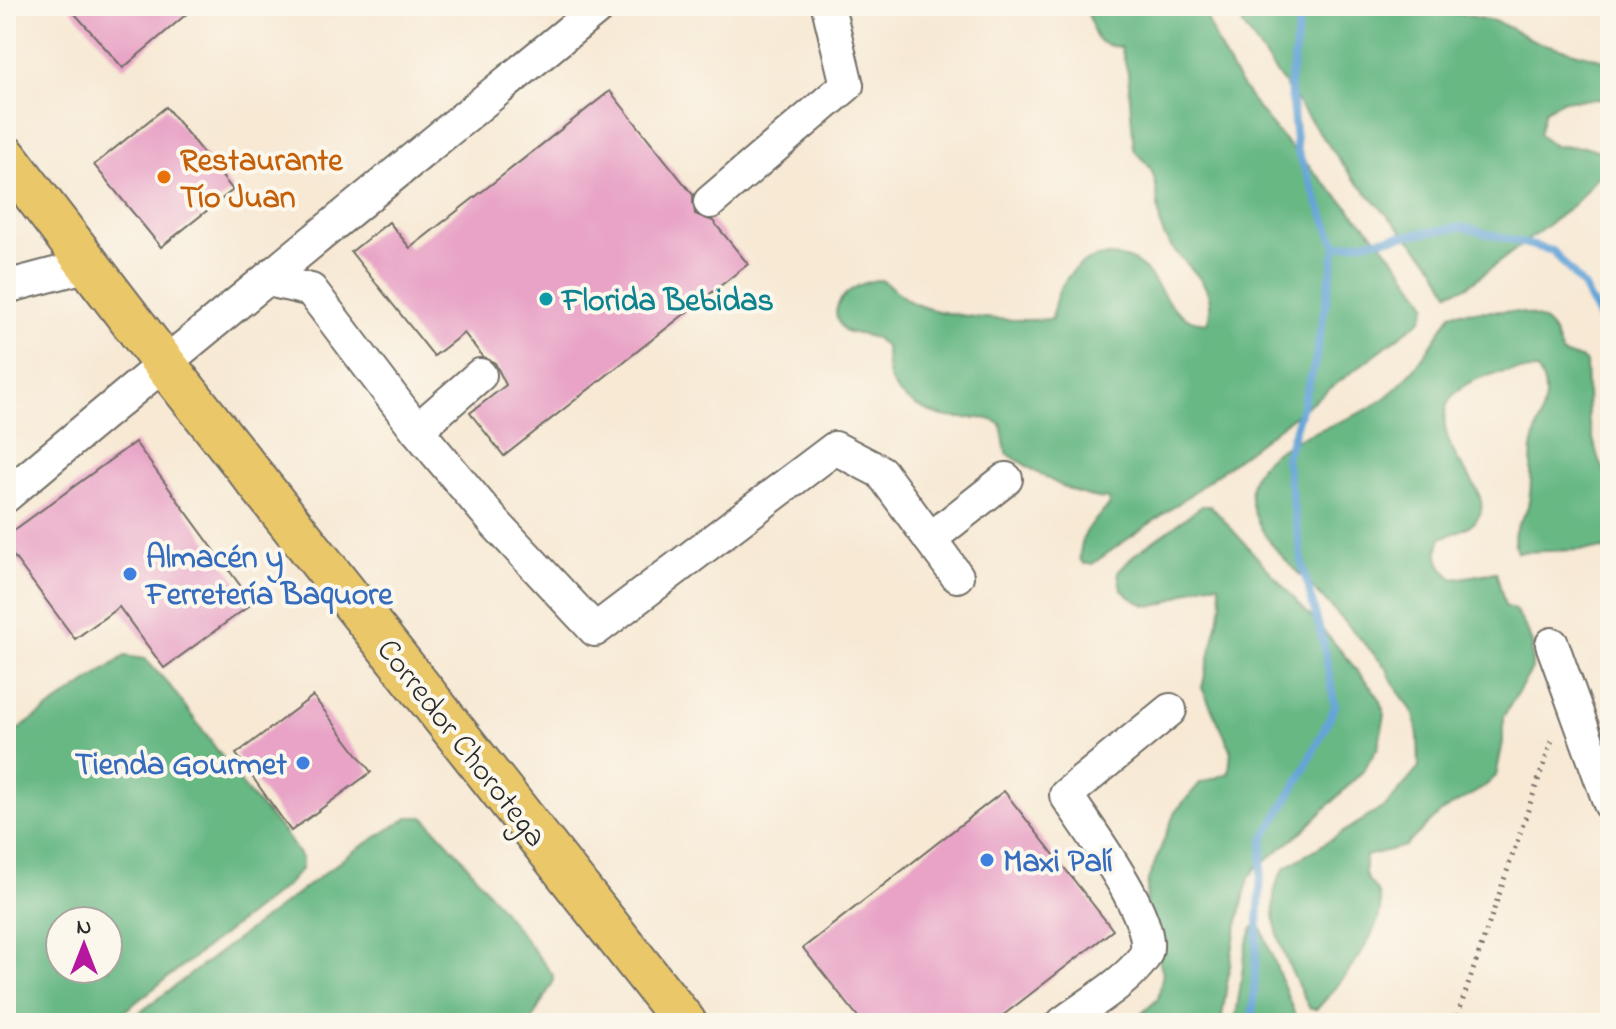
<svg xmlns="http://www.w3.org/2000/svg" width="1616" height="1029" font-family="'Indie Flower',sans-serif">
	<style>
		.forest { fill: #68b884; stroke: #4a7258; stroke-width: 2; fill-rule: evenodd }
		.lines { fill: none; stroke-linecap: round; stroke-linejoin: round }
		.stream { stroke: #65a4d7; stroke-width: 8 }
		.building { fill: #e8a3c6 }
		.minor-casing { stroke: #726e66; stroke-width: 36 }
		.major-casing { stroke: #726e66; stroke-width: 46 }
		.path { stroke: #726e66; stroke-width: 5; stroke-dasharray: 2 6; stroke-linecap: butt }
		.minor { stroke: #fff; stroke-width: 32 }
		.major { stroke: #eac769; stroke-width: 42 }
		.food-dot { fill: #e8710a; stroke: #fbf7ec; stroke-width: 3 }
		.culture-dot { fill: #0f9aa8; stroke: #fbf7ec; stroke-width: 3 }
		.shop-dot { fill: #3f7fe0; stroke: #fbf7ec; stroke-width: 3 }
		.labels { text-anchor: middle; stroke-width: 8; stroke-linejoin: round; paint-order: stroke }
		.food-label { font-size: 32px; font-weight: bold; fill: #c56008; stroke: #fbf7ec; text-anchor: start }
		.culture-label { font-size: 32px; font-weight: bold; fill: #0d838f; stroke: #fbf7ec; text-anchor: start }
		.shop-label { font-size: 32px; font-weight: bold; fill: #366cbe; stroke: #fbf7ec; text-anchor: start }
		.street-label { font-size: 32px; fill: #2b2b2b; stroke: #fbf7ec }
	</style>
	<rect width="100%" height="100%" fill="#fbf7ec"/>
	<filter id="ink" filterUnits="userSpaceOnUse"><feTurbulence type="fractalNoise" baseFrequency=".0125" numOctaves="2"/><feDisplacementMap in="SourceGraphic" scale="16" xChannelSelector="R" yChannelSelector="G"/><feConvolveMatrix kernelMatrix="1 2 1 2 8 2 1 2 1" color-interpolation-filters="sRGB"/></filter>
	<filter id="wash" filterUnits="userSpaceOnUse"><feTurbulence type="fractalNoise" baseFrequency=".006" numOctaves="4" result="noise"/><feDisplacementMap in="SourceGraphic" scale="32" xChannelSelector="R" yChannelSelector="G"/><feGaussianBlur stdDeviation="1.8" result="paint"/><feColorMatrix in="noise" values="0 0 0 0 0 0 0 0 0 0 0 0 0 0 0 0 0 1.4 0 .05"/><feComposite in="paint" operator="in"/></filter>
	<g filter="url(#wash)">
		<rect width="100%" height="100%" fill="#f7e9d4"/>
		<!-- forest -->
		<g class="forest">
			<path d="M1083,6H1203C1241,131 1361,197 1427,304L1422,319L1175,506L1092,564H1084L1080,559C1080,533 1091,524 1109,506V499C1072,498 1037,472 1006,453L1001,424C985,415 976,419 959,418C936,418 899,402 890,379C886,369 886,358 886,348L876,338L845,331C819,305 857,280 881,280C892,286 901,297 911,302C943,318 1017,322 1052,319C1054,297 1062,279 1080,265C1088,259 1099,256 1109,256C1158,256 1154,302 1189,319C1194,322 1202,322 1207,323C1222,283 1181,265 1166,239C1156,223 1160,196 1154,178C1149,160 1141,161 1134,149L1128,73L1121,47C1084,45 1099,26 1083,6Z"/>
			<polygon points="1235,6 1393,6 1415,13 1456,13 1498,22 1537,42 1608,61 1610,99 1564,100 1545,110 1539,134 1554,146 1588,147 1605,153 1605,168 1574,205 1466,287 1449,292 1434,265 1353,178 1288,90 1243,25"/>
			<path d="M1456,312C1484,312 1530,305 1550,327C1559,336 1556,347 1564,355L1581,358L1586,363L1588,419L1598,458L1610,481V549L1517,552C1508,526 1523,524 1528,506C1533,486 1530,468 1532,449C1536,422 1556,394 1537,370C1483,370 1419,387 1455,455C1463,470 1485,493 1481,511C1477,527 1454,533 1441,538C1434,556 1439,568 1454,579L1496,572L1505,606L1515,610L1527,630L1532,644V669L1503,717V742L1496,776L1483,788L1441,812L1405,846L1366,856C1360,888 1377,879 1380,901C1385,931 1336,988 1317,1009H1310C1291,972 1255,906 1285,868L1387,805L1419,768C1418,751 1420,724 1411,709C1401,694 1393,686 1387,669C1363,641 1338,614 1313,588C1296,570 1273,550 1261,528C1216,446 1327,435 1373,406C1410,383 1429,349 1451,314Z"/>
			<path d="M1202,506H1211L1336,645L1378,696L1385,715L1378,747L1363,771L1302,832L1256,868L1248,880L1234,939L1221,1023H1131L1158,999L1163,973L1145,910L1148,880L1175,812L1200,783L1229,773L1231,749L1202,688L1222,603L1219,584C1179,581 1162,630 1121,589L1118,572L1134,555Z"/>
			<path d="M125,656L145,659L170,686L250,795L284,832L302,859V868L287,885L109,1023H6V738ZM108,921V969H60V921Z"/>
			<polygon points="409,817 424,817 460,856 553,975 553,982 530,1023 126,1023 351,853"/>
			<polygon points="1253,927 1261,927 1298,1023 1235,1023 1246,946"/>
		</g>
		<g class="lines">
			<!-- stream -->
			<g class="stream">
				<polyline points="1336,246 1462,227 1553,251 1583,286 1610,338"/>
				<polyline points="1252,1023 1263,840 1300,778 1335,707 1324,646 1303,568 1286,458 1314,367 1336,246 1297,150 1290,84 1299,24 1307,6"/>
			</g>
		</g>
		<g id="blocks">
			<!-- building -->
			<g class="building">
				<polygon points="68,6 196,6 123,68"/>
				<polygon points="610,91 693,195 695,214 713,221 748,264 504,456 470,413 506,385 495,363 483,357 464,333 434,356 351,252 389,222 410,248"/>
				<polygon points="166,107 233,190 161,247 94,165"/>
				<polygon points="135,442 253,603 164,668 119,607 75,639 6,546 6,536"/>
				<polygon points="313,696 371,772 291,831 236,754"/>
				<polygon points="1004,791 1113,930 993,1023 863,1023 803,948"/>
			</g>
		</g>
	</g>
	<g filter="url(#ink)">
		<use href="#blocks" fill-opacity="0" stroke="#726e66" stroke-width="2"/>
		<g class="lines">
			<!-- minor casing -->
			<g class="minor-casing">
				<g id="minor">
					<polyline points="710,202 847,85 828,6"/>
					<polyline points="268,280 311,290 417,430 495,523 595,630 835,448 881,472 957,576"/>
					<polyline points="6,287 89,265"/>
					<polyline points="417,430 480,375"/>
					<path d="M6,496C202,330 402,169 600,6"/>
					<polyline points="930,539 1006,479"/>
					<polyline points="1552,644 1610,804"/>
					<path d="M1063,1023C1089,1003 1125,984 1144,957C1164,928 1084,823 1066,795L1170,710"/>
				</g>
			</g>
			<!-- major casing -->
			<g class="major-casing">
				<polyline id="major" points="6,157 163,362 685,1023"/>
			</g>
			<!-- path -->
			<polyline class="path" points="1455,1023 1553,737"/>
			<!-- minor -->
			<use href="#minor" class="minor"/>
			<!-- major -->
			<use href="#major" class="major"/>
		</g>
	</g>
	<!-- markers -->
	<circle class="food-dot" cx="164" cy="177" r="8"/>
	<circle class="culture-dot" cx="546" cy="299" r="8"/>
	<g class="shop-dot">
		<circle cx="130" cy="574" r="8"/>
		<circle cx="303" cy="763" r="8"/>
		<circle cx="987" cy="860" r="8"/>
	</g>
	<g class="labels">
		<!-- food labels -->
		<g class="food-label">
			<text x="180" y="170">Restaurante<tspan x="180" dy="37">Tío Juan</tspan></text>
		</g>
		<!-- culture labels -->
		<g class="culture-label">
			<text x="562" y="310">Florida Bebidas</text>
		</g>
		<!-- shop labels -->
		<g class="shop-label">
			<text x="146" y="567">Almacén y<tspan x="146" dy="37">Ferretería Baquore</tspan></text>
			<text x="287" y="774" text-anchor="end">Tienda Gourmet</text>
			<text x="1003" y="871">Maxi Palí</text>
		</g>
		<!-- street labels -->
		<g class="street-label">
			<text transform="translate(463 742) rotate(52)" y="11">Corredor Chorotega</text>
		</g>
	</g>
	<!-- margin -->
	<rect width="1616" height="1029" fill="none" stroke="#fbf7ec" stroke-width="32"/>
	<!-- north arrow -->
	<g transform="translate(84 945)"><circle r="38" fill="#fbf7ec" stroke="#a8a59f" stroke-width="2"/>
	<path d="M0-6L14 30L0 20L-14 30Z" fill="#b5179e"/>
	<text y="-12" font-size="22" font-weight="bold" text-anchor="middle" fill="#2b2b2b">N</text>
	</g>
</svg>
